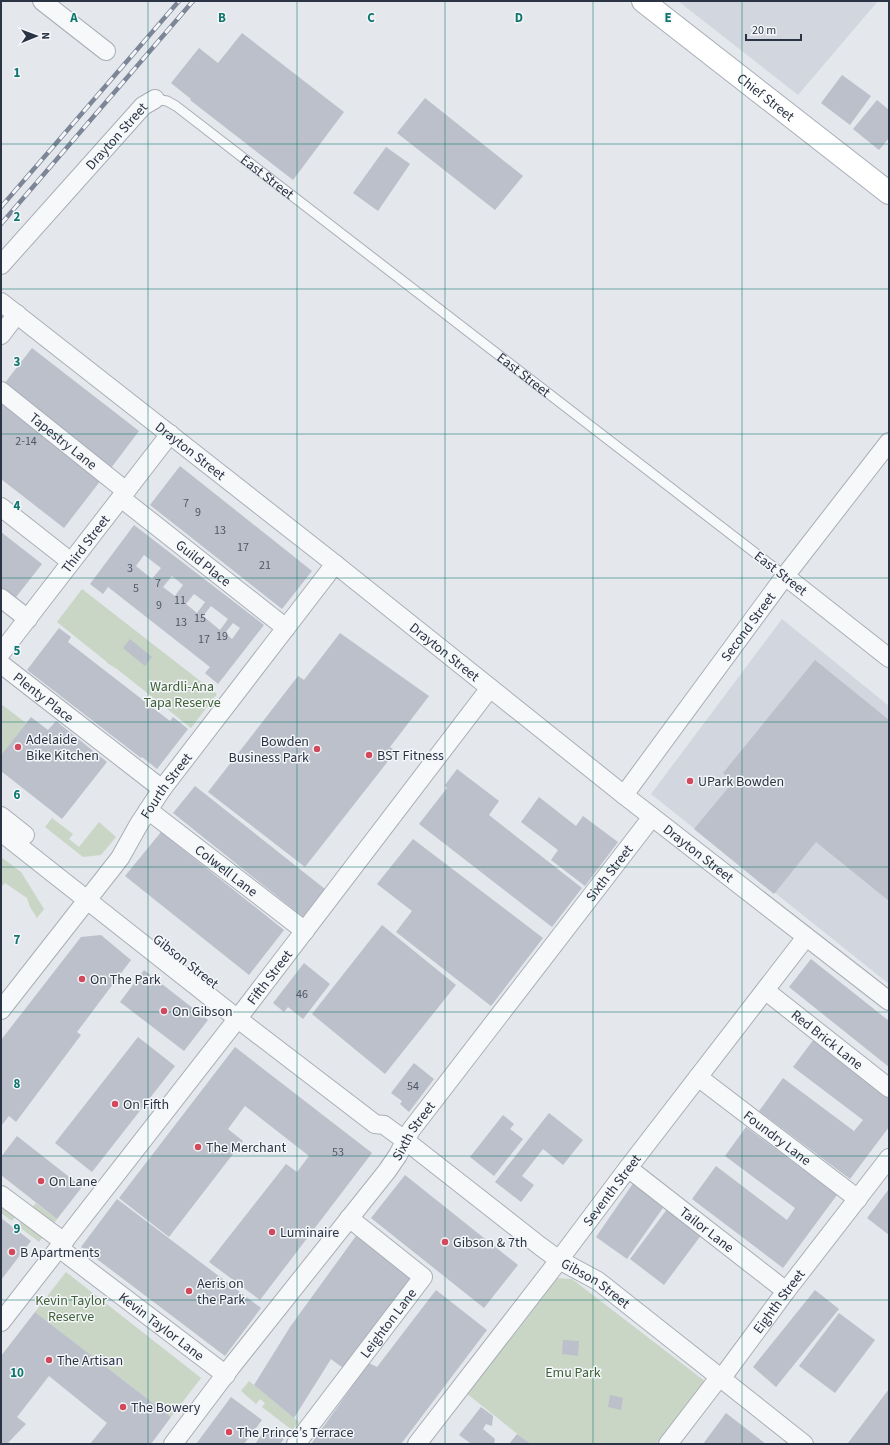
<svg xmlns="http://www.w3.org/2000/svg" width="890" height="1445" font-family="'Source Sans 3',sans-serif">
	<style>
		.built { fill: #d2d6de }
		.green { fill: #c9d6c5 }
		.building { fill: #bbc0ca; fill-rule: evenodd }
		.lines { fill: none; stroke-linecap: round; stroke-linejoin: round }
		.lane-casing { stroke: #a9aeb7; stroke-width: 11 }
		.street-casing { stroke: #a9aeb7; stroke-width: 20 }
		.secondary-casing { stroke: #a9aeb7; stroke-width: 24 }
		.lane { stroke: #f7f8fa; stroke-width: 9 }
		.street { stroke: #f7f8fa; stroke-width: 18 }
		.secondary { stroke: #fff; stroke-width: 22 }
		.rail-casing { stroke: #7d8696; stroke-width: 4.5 }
		.rail { stroke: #f4f6f9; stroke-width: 3; stroke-dasharray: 9; stroke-linecap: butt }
		.grid { fill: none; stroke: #0f766e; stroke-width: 1; stroke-opacity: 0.55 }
		.poi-dot { fill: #d1495b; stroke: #f4f6f9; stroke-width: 1.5 }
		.labels { text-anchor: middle; stroke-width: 3; stroke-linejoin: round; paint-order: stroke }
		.number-label { font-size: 12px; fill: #4f5766 }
		.street-label { font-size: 14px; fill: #2b3445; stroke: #f4f6f9 }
		.park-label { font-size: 14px; fill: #3f6138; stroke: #f4f6f9 }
		.poi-label { font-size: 14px; fill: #2b3445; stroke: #f4f6f9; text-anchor: start }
		.grid-label { font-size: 13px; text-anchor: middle; font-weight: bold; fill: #0f766e; stroke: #f4f6f9; stroke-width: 3; stroke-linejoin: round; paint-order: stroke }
	</style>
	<rect width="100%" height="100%" fill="#e4e7ec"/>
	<!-- built -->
	<g class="built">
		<polygon points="678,1 878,1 798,95"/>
		<polygon points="782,619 889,706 889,984 651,794"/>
	</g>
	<!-- green -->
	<g class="green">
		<polygon points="82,589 217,694 191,728 117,669 107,663 107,662 57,622"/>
		<polygon points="1,704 26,723 1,755"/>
		<polygon points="52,818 73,834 69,839 79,847 99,822 116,837 101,855 83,857 45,827"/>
		<polygon points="1,857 21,872 44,909 37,918 30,907 27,898 5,883 1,887"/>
		<polygon points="1,1202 17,1214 12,1221 1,1213"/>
		<polygon points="36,1203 57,1219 52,1226 31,1209"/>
		<polygon points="23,1218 44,1235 39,1242 18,1226"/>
		<polygon points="66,1272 201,1378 171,1417 35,1312"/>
		<polygon points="557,1278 572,1279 706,1382 656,1444 530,1444 466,1393 543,1290"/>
		<polygon points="249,1381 299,1422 292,1430 262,1407 265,1403 260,1399 256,1404 241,1391"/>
	</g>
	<!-- building -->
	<g class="building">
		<polygon points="242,33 344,112 293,180 190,100 191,99 171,83 199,48 218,63"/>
		<polygon points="842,75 871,96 850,125 821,103"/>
		<polygon points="425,98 523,176 495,210 397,133"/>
		<polygon points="877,100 889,110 889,138 879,150 853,129"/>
		<polygon points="386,147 410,164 378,211 353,193"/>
		<polygon points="32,348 139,431 111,468 4,384"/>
		<polygon points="1,403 101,480 64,528 1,479"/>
		<polygon points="180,466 312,571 282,609 150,505"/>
		<path d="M134,525L264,625L218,684L205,673L210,667L108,587L103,594L90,584ZM144,555L161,568L152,579L136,566ZM172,576L183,585L175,596L163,587ZM194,594L205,602L197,613L186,604ZM211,606L228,619L220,630L203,616ZM233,623L240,628L232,639L225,633Z"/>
		<polygon points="1,532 42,564 13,601 1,592"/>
		<polygon points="59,628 71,637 68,642 170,721 173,717 188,729 157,769 142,757 141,758 27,670"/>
		<polygon points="340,633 429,696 390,747 396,751 305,867 208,792 298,676 304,680"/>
		<polygon points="130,639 152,657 145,666 123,648"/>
		<polygon points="815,660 889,720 889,901 816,842 774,894 694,829 733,782 723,773"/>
		<polygon points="31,717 48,730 56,721 107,762 62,819 1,771 1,755"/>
		<polygon points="457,769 499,801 489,815 582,888 552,927 419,824 447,788 445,785"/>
		<polygon points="195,786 325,889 303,917 173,813"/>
		<polygon points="539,797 576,826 583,816 618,842 585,886 551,860 558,850 521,822"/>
		<polygon points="161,832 284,930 249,975 125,876"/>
		<polygon points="413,839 543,938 491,1006 396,932 412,911 377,884"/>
		<polygon points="382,925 456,985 385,1074 312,1014"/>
		<polygon points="101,935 131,960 77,1032 81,1035 16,1122 9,1116 1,1126 1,1040 81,937"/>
		<polygon points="811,959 889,1021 889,1067 789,987"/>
		<polygon points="304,963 330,984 303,1019 288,1007 284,1012 273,1003"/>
		<polygon points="144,970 208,1020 184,1051 120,1002"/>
		<polygon points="138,1037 175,1066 92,1172 55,1143"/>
		<polygon points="814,1039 889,1095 889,1127 850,1179 759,1111 783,1078 854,1131 863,1120 793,1067"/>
		<polygon points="235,1047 372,1153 260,1300 209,1262 286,1164 297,1172 309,1156 245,1106 228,1129 243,1141 169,1237 119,1198"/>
		<polygon points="414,1063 434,1079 409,1112 400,1104 402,1101 391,1093"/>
		<polygon points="549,1113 583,1140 563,1165 543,1149 522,1176 534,1185 521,1202 495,1182"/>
		<polygon points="503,1115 514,1124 510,1129 523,1139 494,1176 470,1157"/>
		<polygon points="746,1127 837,1195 783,1268 692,1199 716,1166 787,1220 795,1208 725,1156"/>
		<polygon points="17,1136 82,1187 57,1219 1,1175 1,1157"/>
		<polygon points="405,1175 518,1265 484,1308 371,1218"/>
		<polygon points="634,1182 665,1205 627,1259 596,1237"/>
		<polygon points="889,1189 889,1235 867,1218"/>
		<polygon points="117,1199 261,1308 225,1356 81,1247"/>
		<polygon points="668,1208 702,1234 664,1285 630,1259"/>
		<polygon points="1,1218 31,1241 1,1280"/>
		<polygon points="356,1236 410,1279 343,1368 331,1359 294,1418 254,1385 290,1327"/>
		<polygon points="436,1290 487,1330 401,1444 311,1444 369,1363 377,1367"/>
		<polygon points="815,1290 839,1309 776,1387 753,1367"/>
		<polygon points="35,1312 171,1417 151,1444 90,1444 107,1423 49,1376 17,1417 26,1424 7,1444 1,1444 1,1356"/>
		<polygon points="839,1313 875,1340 835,1393 799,1366"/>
		<polygon points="563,1340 579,1341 578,1356 562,1354"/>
		<polygon points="889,1389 889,1444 850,1444 848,1443"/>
		<polygon points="610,1395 623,1398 621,1410 608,1407"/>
		<polygon points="231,1397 262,1420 244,1444 196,1444"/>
		<polygon points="481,1407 493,1416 492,1426 486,1424 483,1429 495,1439 494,1444 469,1444 470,1443 459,1435"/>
		<polygon points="726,1413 766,1444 703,1444"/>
		<polygon points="267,1427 284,1439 280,1444 255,1444"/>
		<polygon points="517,1434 531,1444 509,1444"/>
	</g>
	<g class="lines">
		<!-- lane casing -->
		<g class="lane-casing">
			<g id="lane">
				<path id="s1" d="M155,99L167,101L176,106L785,576"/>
			</g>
		</g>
		<!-- street casing -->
		<g class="street-casing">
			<g id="street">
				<polyline points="42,1 106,51"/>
				<path id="s2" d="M1,265L143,106L155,99"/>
				<path id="s3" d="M1,302L335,564L624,795L889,1001"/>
				<polyline points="1,335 17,314"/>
				<path id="s4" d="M1,391L126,491"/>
				<path id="s5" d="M121,498L286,628"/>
				<polyline points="1,507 71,562"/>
				<polyline points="785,576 889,658"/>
				<polyline points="1,598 28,619"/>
				<path id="s6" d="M1,653L170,434"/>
				<path id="s7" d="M1,664L162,789"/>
				<path id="s8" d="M624,795L785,576L889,442"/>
				<path id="s9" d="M148,810L305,931"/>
				<polyline points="1,816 25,835"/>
				<path id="s10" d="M1,832L238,1019L375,1124L384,1125L406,1141L540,1246L559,1260L598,1281L804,1444"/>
				<path id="s11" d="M766,991L889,1088"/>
				<path id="s12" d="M1,1010L120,858L139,824L162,789L335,564"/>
				<path id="s13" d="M698,1077L858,1199"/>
				<path id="s14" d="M628,1168L786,1291"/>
				<polyline points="1,1195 64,1242"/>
				<path id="s15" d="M59,1248L226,1375"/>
				<path id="s16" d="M1,1322L245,1009L490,688"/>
				<path id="s17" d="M173,1444L231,1367L387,1171L398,1155L411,1130L652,817"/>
				<path id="s18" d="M296,1444L423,1277L349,1218"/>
				<path id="s19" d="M417,1444L553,1268L628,1168L806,937"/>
				<path id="s20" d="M668,1444L714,1384L721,1379L786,1291L889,1158"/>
			</g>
		</g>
		<!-- secondary casing -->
		<g class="secondary-casing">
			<g id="secondary">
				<path id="s21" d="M643,1L889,193"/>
			</g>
		</g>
		<!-- lane -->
		<use href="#lane" class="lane"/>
		<!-- street -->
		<use href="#street" class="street"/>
		<!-- secondary -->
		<use href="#secondary" class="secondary"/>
		<!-- rail casing -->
		<g class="rail-casing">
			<g id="rail">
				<polyline points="1,207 179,1"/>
				<polyline points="1,224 193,1"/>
			</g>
		</g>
		<!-- rail -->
		<use href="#rail" class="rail"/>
	</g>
	<!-- grid -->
	<path class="grid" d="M148,1V1444M297,1V1444M445,1V1444M593,1V1444M742,1V1444M1,144H889M1,289H889M1,434H889M1,578H889M1,722H889M1,867H889M1,1012H889M1,1156H889M1,1300H889"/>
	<!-- markers -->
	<g class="poi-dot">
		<circle cx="18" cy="747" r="4"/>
		<circle cx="317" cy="749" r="4"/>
		<circle cx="369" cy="755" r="4"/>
		<circle cx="690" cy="781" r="4"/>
		<circle cx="82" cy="979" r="4"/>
		<circle cx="164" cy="1011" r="4"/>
		<circle cx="115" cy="1104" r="4"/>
		<circle cx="198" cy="1147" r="4"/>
		<circle cx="41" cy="1181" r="4"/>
		<circle cx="272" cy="1232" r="4"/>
		<circle cx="445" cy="1242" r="4"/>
		<circle cx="12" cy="1252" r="4"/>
		<circle cx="189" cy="1291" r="4"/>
		<circle cx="49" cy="1360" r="4"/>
		<circle cx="123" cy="1407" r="4"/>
		<circle cx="229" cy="1432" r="4"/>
	</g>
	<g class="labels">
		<!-- number labels -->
		<g class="number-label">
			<text x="26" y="445">2-14</text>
			<text x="186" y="507">7</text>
			<text x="198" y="516">9</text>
			<text x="220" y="534">13</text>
			<text x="243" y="551">17</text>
			<text x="265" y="569">21</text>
			<text x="130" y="572">3</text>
			<text x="158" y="587">7</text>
			<text x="136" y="592">5</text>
			<text x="180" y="604">11</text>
			<text x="159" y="609">9</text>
			<text x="200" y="622">15</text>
			<text x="181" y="626">13</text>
			<text x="222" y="640">19</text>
			<text x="204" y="643">17</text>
			<text x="302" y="998">46</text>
			<text x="413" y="1090">54</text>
			<text x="338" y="1156">53</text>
		</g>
		<!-- street labels -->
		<g class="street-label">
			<text dy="5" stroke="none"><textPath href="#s21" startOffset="156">Chief Street</textPath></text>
			<text dy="5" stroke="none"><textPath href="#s2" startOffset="173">Drayton Street</textPath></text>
			<text dy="5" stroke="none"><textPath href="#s1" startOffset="138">East Street</textPath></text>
			<text dy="5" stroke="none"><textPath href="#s1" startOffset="462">East Street</textPath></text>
			<text dy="5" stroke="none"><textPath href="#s4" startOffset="80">Tapestry Lane</textPath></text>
			<text dy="5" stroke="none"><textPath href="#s3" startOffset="241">Drayton Street</textPath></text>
			<text dy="5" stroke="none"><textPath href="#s6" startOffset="138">Third Street</textPath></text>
			<text dy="5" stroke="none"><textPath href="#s5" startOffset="105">Guild Place</textPath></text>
			<text transform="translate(781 573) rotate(38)" y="5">East Street</text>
			<text dy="5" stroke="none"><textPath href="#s8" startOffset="209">Second Street</textPath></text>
			<text dy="5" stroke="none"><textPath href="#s3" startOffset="565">Drayton Street</textPath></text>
			<text dy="5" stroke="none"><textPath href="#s7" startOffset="54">Plenty Place</textPath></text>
			<text dy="5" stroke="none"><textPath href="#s12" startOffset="279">Fourth Street</textPath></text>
			<text dy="5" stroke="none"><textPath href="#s3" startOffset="889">Drayton Street</textPath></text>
			<text dy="5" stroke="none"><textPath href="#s9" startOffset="99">Colwell Lane</textPath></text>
			<text dy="5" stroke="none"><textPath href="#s17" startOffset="719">Sixth Street</textPath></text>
			<text transform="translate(186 961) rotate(38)" y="5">Gibson Street</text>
			<text dy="5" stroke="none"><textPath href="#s16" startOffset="437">Fifth Street</textPath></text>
			<text dy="5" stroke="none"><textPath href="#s11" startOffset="78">Red Brick Lane</textPath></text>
			<text dy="5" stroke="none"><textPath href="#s17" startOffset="395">Sixth Street</textPath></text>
			<text dy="5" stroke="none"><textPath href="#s13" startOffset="100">Foundry Lane</textPath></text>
			<text dy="5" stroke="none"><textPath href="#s19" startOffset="320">Seventh Street</textPath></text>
			<text dy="5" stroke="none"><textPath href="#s14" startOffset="100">Tailor Lane</textPath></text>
			<text dy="5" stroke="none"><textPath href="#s10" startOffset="748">Gibson Street</textPath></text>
			<text dy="5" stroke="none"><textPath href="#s20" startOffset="181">Eighth Street</textPath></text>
			<text dy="5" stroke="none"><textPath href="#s18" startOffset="152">Leighton Lane</textPath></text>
			<text dy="5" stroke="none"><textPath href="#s15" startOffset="129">Kevin Taylor Lane</textPath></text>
		</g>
		<!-- park labels -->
		<g class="park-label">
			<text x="182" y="691">Wardli-Ana<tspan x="182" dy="16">Tapa Reserve</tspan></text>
			<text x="71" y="1305">Kevin Taylor<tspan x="71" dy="16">Reserve</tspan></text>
			<text x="573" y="1377">Emu Park</text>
		</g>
		<!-- poi labels -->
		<g class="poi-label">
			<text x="26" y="744">Adelaide<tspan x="26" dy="16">Bike Kitchen</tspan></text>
			<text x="309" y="746" text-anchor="end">Bowden<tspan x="309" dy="16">Business Park</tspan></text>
			<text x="377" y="760">BST Fitness</text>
			<text x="698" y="786">UPark Bowden</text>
			<text x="90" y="984">On The Park</text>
			<text x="172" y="1016">On Gibson</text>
			<text x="123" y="1109">On Fifth</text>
			<text x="206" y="1152">The Merchant</text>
			<text x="49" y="1186">On Lane</text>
			<text x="280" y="1237">Luminaire</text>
			<text x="453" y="1247">Gibson &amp; 7th</text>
			<text x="20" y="1257">B Apartments</text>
			<text x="197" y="1288">Aeris on<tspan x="197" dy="16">the Park</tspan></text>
			<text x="57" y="1365">The Artisan</text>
			<text x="131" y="1412">The Bowery</text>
			<text x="237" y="1437">The Prince’s Terrace</text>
		</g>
	</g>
	<g class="grid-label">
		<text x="74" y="22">A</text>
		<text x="222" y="22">B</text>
		<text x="371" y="22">C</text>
		<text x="519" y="22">D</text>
		<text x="668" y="22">E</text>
		<text x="17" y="77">1</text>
		<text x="17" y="221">2</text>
		<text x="17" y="366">3</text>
		<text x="17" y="510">4</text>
		<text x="17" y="655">5</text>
		<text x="17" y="799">6</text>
		<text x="17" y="944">7</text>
		<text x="17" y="1088">8</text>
		<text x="17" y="1233">9</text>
		<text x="17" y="1377">10</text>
	</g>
	<!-- border -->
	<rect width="890" height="1445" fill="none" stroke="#2b3445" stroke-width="4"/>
	<!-- north arrow -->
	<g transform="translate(36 36) rotate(89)" stroke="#f4f6f9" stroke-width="3" paint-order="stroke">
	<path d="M0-3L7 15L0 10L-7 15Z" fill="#2b3445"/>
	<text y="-6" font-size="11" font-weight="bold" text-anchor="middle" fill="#2b3445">N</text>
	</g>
	<!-- scale -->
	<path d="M746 34v6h55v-6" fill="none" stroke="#2b3445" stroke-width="2"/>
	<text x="752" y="34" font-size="12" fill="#2b3445" stroke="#f4f6f9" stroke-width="3" paint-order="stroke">20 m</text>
</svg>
